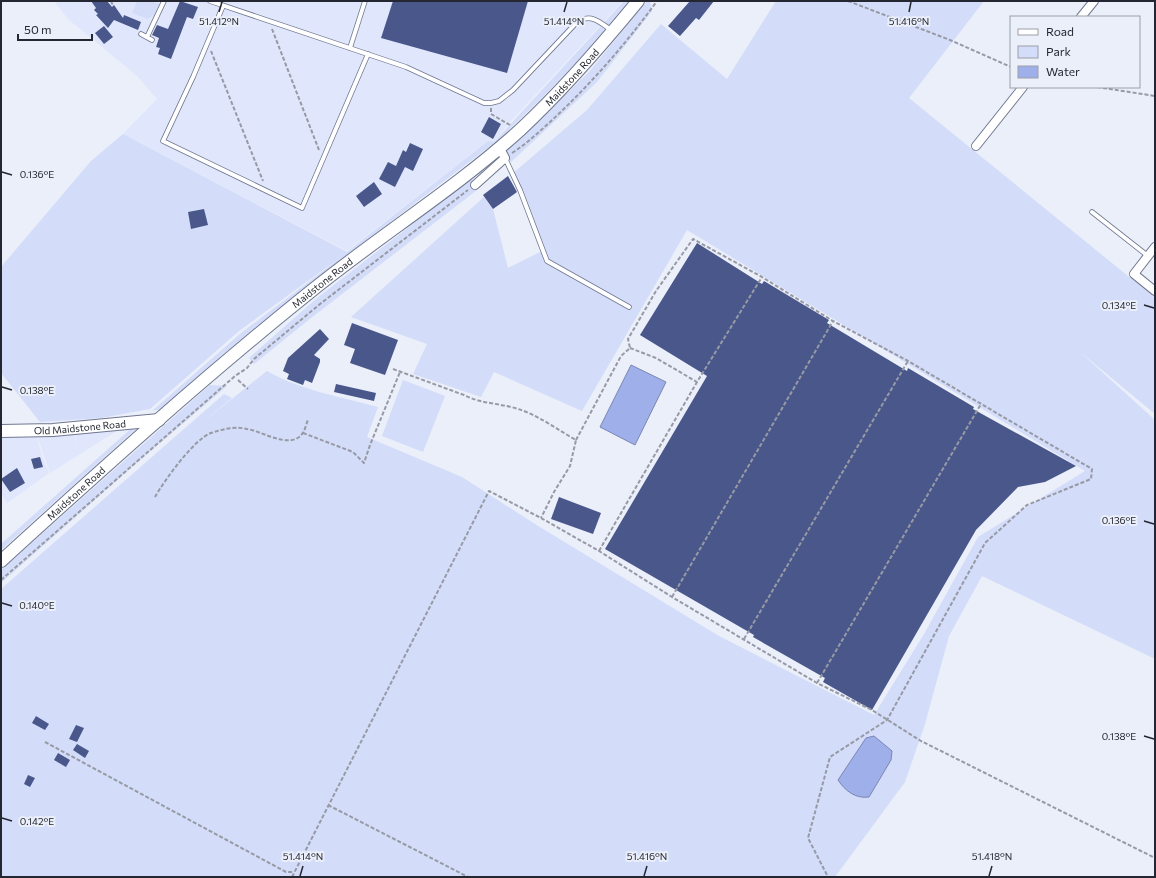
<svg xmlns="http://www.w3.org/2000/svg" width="1156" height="878" font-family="Commissioner,sans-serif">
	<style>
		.built { fill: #e0e7fc }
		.green { fill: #d3dcf8 }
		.water { fill: #9fafea; stroke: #7a86b2 }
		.building { fill: #4a578b }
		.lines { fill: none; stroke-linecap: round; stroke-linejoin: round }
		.lane-casing { stroke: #6f778f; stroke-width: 5.5 }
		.street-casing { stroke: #6f778f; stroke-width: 10 }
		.secondary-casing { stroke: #6f778f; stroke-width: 14 }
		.path { stroke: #979aa5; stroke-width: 2; stroke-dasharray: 4 2; stroke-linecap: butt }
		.lane { stroke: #fff; stroke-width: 4 }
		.street { stroke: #fff; stroke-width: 8 }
		.secondary { stroke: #fff; stroke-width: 12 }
		.ticks { fill: none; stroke: #242731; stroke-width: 1.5 }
		.labels { text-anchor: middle; stroke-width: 4; stroke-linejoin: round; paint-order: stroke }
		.street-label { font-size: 10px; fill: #242731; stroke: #ebeffa }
		.ticks-label { font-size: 10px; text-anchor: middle; fill: #242731; stroke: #ebeffa; stroke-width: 4; stroke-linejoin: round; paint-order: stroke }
	</style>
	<rect width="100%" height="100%" fill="#ebeffa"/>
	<!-- built -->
	<g class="built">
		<polygon points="54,1 623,1 510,122 494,142 488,141 347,251 123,134 157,99 136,75 69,20"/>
		<polygon points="123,427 50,473 37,436 74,434 79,453 75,435"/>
		<polygon points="36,434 42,456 49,473 7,503 1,494 1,438"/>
	</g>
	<!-- green -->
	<g class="green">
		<polygon points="137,1 151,1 159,4 155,14 148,19 132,13"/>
		<polygon points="624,1 629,1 582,56 542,98 497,141 310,283 222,355 161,409 152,411 241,333 345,254 239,331 150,409 101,418 40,422 1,373 1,267 91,161 123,134 347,252 488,141 494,142"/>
		<polygon points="647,1 650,1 652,11 597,82 511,162 505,152 589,72"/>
		<path d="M776,1H984L909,98L1155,298V414L1079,351L1155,420V659L982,576L949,636L925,724L905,782L835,877H1V589L224,394L232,398L194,429L267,371C300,390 341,397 378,407L367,437L462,477L535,524L719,636L874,715L924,634L978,537L1085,471L687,230L582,411L494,372L481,397L413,374L427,344L351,317L484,197L493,209L508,268L542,251L512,174L587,110L661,24L727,79Z"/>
		<polygon points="471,179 477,190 311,318 254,364 249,358 317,298"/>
		<polygon points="403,380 445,396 423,452 382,436"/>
		<polygon points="210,385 227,386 141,459 1,583 1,570"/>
		<polygon points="134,426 138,427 1,550 1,544"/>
	</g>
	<!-- water -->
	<g class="water">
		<polygon points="631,365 666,382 635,445 600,427"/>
		<path d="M874,736L892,751L891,760L869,797C856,799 845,791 838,780L866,738Z"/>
	</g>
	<!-- building -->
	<g class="building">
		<polygon points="91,1 107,1 112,7 114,5 123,18 124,15 141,22 138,30 114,20 108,28 96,15 98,14 94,10 96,8"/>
		<polygon points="180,1 198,7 193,19 187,17 171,59 158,54 160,48 156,47 159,38 152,35 157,25 168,29"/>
		<polygon points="393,1 528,1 507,73 381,38"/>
		<polygon points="690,1 714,1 699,20 696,18 680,36 668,26"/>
		<polygon points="104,26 113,37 104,44 95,33"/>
		<polygon points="489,117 501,124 493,139 481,132"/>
		<polygon points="410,143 423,149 413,171 405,167 395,187 379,179 388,162 396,166 403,150 406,152"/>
		<polygon points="508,176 517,192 493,209 483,195"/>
		<polygon points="374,182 382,194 364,207 356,196"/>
		<polygon points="204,209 208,225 191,229 188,212"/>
		<polygon points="697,243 762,284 764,281 829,320 827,323 907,371 908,368 974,407 973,409 1076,466 1045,482 1018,487 976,530 872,710 823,682 825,678 753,637 754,635 605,549 707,376 640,335"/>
		<polygon points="352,323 398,340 385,375 350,363 355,349 344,345"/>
		<polygon points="320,329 329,339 314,355 320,359 320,362 312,383 305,380 303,385 287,379 289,374 283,371 288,358"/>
		<polygon points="336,384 376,393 374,401 334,392"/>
		<polygon points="40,457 43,467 34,469 31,459"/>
		<polygon points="17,468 25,483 10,492 1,479"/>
		<polygon points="559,497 601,513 593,534 551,519"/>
		<polygon points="36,716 49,724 45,730 32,723"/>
		<polygon points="76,725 84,728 77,742 69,739"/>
		<polygon points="77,744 89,751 85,758 73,750"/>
		<polygon points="58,753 70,760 66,767 54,760"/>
		<polygon points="28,775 35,778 30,787 24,784"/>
	</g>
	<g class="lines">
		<!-- lane casing -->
		<g class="lane-casing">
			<g id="lane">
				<path d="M210,1L406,67L484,103H491L499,101L513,90L578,21C592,14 600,22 611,30"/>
				<polyline points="223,6 193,77 163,141 302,208 368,54"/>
				<polyline points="141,34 152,40"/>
				<polyline points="147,37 164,1"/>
				<polyline points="350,48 365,1"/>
				<polyline points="505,158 520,190 547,261 629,307"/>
				<polyline points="1092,212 1148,256"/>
			</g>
		</g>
		<!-- street casing -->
		<g class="street-casing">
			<g id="street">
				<polyline points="1081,17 1094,1"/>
				<polyline points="976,146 1023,87"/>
				<polyline points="475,185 505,158 499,147"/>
				<polyline points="1155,247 1134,274 1155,291"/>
			</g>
		</g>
		<!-- secondary casing -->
		<g class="secondary-casing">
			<g id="secondary">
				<path id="s1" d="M1,431L53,430L159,420"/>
				<path id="s2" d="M1,561C102,469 204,377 310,292C379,236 455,189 520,130C563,90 601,46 638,1"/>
			</g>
		</g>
		<!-- path -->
		<g class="path">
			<polyline points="111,1 113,6"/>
			<polyline points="848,1 950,40 1011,67"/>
			<polyline points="272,29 319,150"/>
			<polyline points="211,51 263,181"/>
			<polyline points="1097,87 1155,96"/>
			<polyline points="491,108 491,114 510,125"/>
			<path d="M512,153C526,144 538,133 550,122C590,85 625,45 657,1"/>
			<polyline points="630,348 656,358 697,382 762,277"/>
			<path d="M393,369L464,395C481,404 500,403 518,409C538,415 558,430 576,440L570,466L554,492L541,518"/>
			<polyline points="238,380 248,389"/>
			<polyline points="303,433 353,452 364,463 370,445 400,372"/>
			<polyline points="576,440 621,356 630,348 628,339 656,291 693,239 762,277 833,321 908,361 1092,469 1091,479 1027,505 985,543 887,720 830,757 808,838 828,877"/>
			<path d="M155,497C164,481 194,439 211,433C223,429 235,426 247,429C262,431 290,450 302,434C305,431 306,424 308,420"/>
			<polyline points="599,551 697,382"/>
			<polyline points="1,580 235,376 247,368 254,359 320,304 468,190"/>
			<polyline points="672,597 833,321"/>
			<polyline points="744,639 908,361"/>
			<polyline points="817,683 981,404"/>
			<polyline points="45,742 286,872 294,872"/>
			<polyline points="328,805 468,877"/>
			<polyline points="292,877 489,491 541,518 599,551 672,597 817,683 872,710 921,741 1155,858"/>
		</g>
		<!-- lane -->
		<use href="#lane" class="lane"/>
		<!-- street -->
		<use href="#street" class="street"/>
		<!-- secondary -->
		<use href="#secondary" class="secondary"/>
	</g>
	<!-- ticks -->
	<path class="ticks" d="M219,12L222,2M564,12L567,2M909,12L911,2M2,172L12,175M1144,305L1154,308M2,387L12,390M1144,521L1154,524M2,603L12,606M1144,736L1154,739M2,818L12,821M300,876L303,866M644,876L647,866M989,876L992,866"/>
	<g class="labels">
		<!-- street labels -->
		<g class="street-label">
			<text dy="4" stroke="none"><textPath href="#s2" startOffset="749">Maidstone Road</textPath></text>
			<text dy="4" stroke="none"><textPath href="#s2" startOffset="425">Maidstone Road</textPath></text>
			<text dy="4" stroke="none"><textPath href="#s1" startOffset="79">Old Maidstone Road</textPath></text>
			<text dy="4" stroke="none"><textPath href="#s2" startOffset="101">Maidstone Road</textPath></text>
		</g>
	</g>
	<g class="ticks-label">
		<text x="219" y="25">51.412°N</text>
		<text x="564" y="25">51.414°N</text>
		<text x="909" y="25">51.416°N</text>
		<text x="37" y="178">0.136°E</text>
		<text x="1119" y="309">0.134°E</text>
		<text x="37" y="394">0.138°E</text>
		<text x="1119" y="524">0.136°E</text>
		<text x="37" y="609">0.140°E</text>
		<text x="1119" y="740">0.138°E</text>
		<text x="37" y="825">0.142°E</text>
		<text x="303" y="860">51.414°N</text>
		<text x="647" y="860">51.416°N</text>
		<text x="992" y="860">51.418°N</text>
	</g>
	<!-- border -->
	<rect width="1156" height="878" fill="none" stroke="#242731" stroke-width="4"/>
	<!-- legend -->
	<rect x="1010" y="16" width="130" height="72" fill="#ebeffa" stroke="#9b9faa"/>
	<rect x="1018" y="29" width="20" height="6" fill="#ffffff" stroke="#9b9faa"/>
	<text x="1046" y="36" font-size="12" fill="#242731">Road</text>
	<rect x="1018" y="46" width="20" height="12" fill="#d3dcf8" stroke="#9b9faa"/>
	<text x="1046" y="56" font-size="12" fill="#242731">Park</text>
	<rect x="1018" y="66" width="20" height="12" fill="#9fafea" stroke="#9b9faa"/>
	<text x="1046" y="76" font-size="12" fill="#242731">Water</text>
	<!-- scale -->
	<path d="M18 34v6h74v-6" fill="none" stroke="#242731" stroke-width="2"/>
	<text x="24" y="34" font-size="12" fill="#242731" stroke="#ebeffa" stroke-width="3" paint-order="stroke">50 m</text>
</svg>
